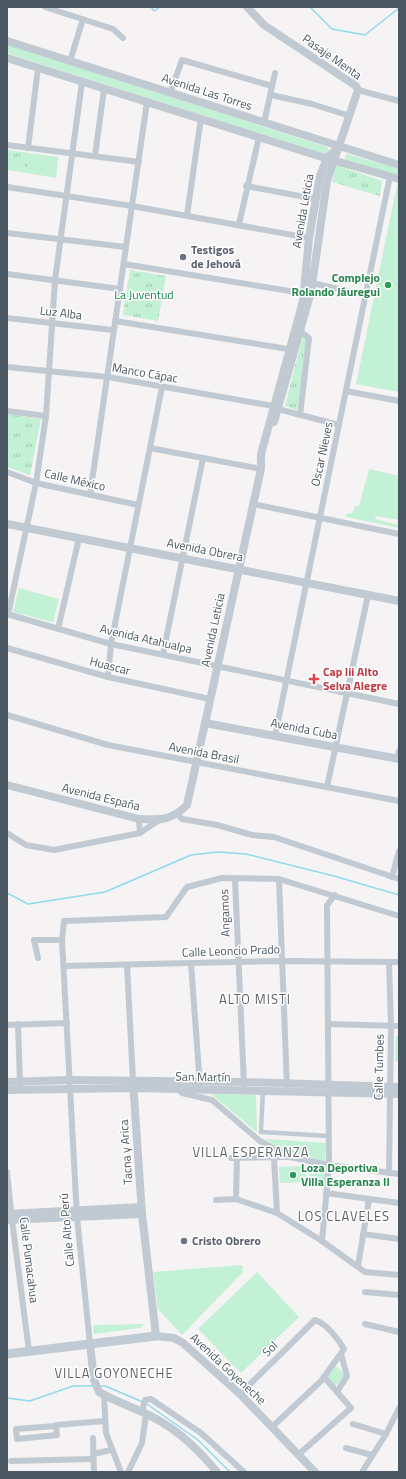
<svg xmlns="http://www.w3.org/2000/svg" width="406" height="1479" font-family="'Titillium Web',sans-serif">
	<style>
		.grass { fill: #c3f1d5 }
		.park { fill: url(#park-tufts) }
		.lines { fill: none; stroke-linecap: round; stroke-linejoin: round }
		.stream { stroke: #90daee; stroke-width: 1.5 }
		.pedestrian { stroke: #c1cad2; stroke-width: 4.5 }
		.minor { stroke: #c1cad2; stroke-width: 6 }
		.tertiary { stroke: #c1cad2; stroke-width: 8 }
		.secondary { stroke: #c1cbd6; stroke-width: 9 }
		.worship-dot { fill: #6b7280; stroke: #fff; stroke-width: 1.5 }
		.leisure-dot { fill: #2e9e5b; stroke: #fff; stroke-width: 1.5 }
		.health-dot { fill: #e0444e; stroke: #fff; stroke-width: 1.5 }
		.labels { text-anchor: middle; stroke-width: 3; stroke-linejoin: round; paint-order: stroke }
		.street-label { font-size: 12px; fill: #4a5661; stroke: #fff }
		.worship-label { font-size: 12px; font-weight: bold; fill: #5b616d; stroke: #fff; text-anchor: start }
		.leisure-label { font-size: 12px; font-weight: bold; fill: #27864d; stroke: #fff; text-anchor: end }
		.park-label { font-size: 12px; fill: #17864f; stroke: #fff }
		.health-label { font-size: 12px; font-weight: bold; fill: #be3a42; stroke: #fff; text-anchor: start }
		.neighbourhood-label { font-size: 13px; letter-spacing: 1px; fill: #5f6368; stroke: #fff }
	</style>
	<defs>
		<pattern id="park-tufts" width="24" height="20" patternUnits="userSpaceOnUse"><rect width="24" height="20" fill="#c3f1d5"/><path d="M3 7l-1-3M5 7V3M7 7l1-3M15 17l-1-3M17 17v-4M19 17l1-3" fill="none" stroke="#a0c6b0"/></pattern>
	</defs>
	<rect width="100%" height="100%" fill="#f5f3f3"/>
	<!-- grass -->
	<g class="grass">
		<polygon points="8,45 327,147 329,151 326,154 12,55 7,52"/>
		<polygon points="29,153 58,157 56,178 27,173"/>
		<polygon points="347,154 399,169 399,177 345,160 345,156"/>
		<polygon points="397,185 399,186 399,392 356,384"/>
		<polygon points="369,469 399,476 399,520 376,516 375,519 399,525 399,528 346,517 346,514 353,513 355,506 359,506"/>
		<polygon points="19,588 59,599 53,622 13,612"/>
		<polygon points="396,1036 399,1036 399,1061 395,1061"/>
		<polygon points="211,1094 256,1095 257,1132"/>
		<polygon points="265,1139 326,1143 325,1162 286,1152"/>
		<polygon points="306,1166 307,1182 280,1183 279,1167"/>
		<polygon points="309,1167 326,1170 325,1179 309,1179"/>
		<polygon points="242,1265 243,1272 182,1335 158,1309 153,1272"/>
		<polygon points="257,1272 299,1317 241,1373 198,1329"/>
		<polygon points="145,1324 140,1328 94,1334 93,1325"/>
		<polygon points="336,1366 346,1376 334,1387 325,1377"/>
	</g>
	<!-- park -->
	<g class="park">
		<polygon points="7,150 29,153 27,173 7,170"/>
		<polygon points="336,165 382,181 380,196 332,182"/>
		<polygon points="130,270 166,276 158,321 123,315"/>
		<polygon points="303,335 308,338 297,410 285,406"/>
		<polygon points="7,414 41,419 30,475 7,467"/>
	</g>
	<g class="lines">
		<!-- stream -->
		<g class="stream">
			<polyline points="151,7 154,11 160,7"/>
			<polyline points="310,7 332,29 365,35 399,8"/>
			<polyline points="7,893 28,904 105,892 191,855 218,852 246,854 334,876 399,895"/>
			<polyline points="100,1386 105,1386 143,1402"/>
			<polyline points="7,1398 30,1401 73,1386 93,1386"/>
			<polyline points="147,1404 198,1440 230,1472"/>
		</g>
		<!-- pedestrian -->
		<polyline class="pedestrian" points="263,1090 261,1132 329,1136"/>
		<!-- minor -->
		<g class="minor">
			<polyline points="45,7 113,29 123,38"/>
			<polyline points="70,61 83,19"/>
			<polyline points="358,90 399,101"/>
			<polyline points="170,93 182,60 272,86"/>
			<polyline points="271,95 312,104 350,116"/>
			<polyline points="264,123 275,73"/>
			<polyline points="7,145 139,162"/>
			<polyline points="28,148 38,68"/>
			<polyline points="95,156 104,89"/>
			<polyline points="246,186 316,199"/>
			<polyline points="7,187 132,206 309,238"/>
			<polyline points="187,215 201,118"/>
			<polyline points="239,224 259,137"/>
			<polyline points="7,233 126,247"/>
			<polyline points="124,264 308,294"/>
			<polyline points="7,274 120,289"/>
			<polyline points="308,282 365,295"/>
			<polyline points="7,318 113,330"/>
			<polyline points="115,321 288,349"/>
			<polyline points="7,367 108,377 273,406 278,409 339,425"/>
			<polyline points="346,391 399,401"/>
			<polyline points="7,411 46,416"/>
			<polyline points="300,415 309,338 300,331"/>
			<polyline points="150,448 261,469"/>
			<polyline points="7,472 36,483 138,505"/>
			<polyline points="90,495 147,102"/>
			<polyline points="253,504 399,534"/>
			<polyline points="7,614 111,644 399,704"/>
			<polyline points="8,615 36,483 46,416 55,280 82,82"/>
			<polyline points="58,629 79,538"/>
			<polyline points="7,648 108,677 210,699"/>
			<polyline points="163,654 203,458"/>
			<polyline points="108,677 111,644 162,387"/>
			<polyline points="7,715 108,745 399,801"/>
			<polyline points="275,736 390,176"/>
			<polyline points="397,759 399,751"/>
			<polyline points="327,787 368,595"/>
			<polyline points="177,814 182,819 217,825 252,835 274,837 399,879"/>
			<polyline points="139,819 140,833"/>
			<polyline points="7,833 26,845 54,850 140,833 159,820"/>
			<polyline points="392,877 399,851"/>
			<polyline points="235,879 244,1085"/>
			<polyline points="279,879 287,1087"/>
			<polyline points="38,958 34,940 62,940"/>
			<polyline points="191,964 200,1086"/>
			<polyline points="127,965 133,1081"/>
			<polyline points="64,966 281,961 399,962"/>
			<polyline points="18,1024 20,1084"/>
			<polyline points="329,1024 399,1026"/>
			<polyline points="7,1025 67,1023"/>
			<polyline points="178,1089 182,1093 212,1100 260,1141 289,1157 329,1165 399,1174"/>
			<polyline points="231,1158 288,1157"/>
			<polyline points="274,1158 277,1213"/>
			<polyline points="7,1172 12,1220 29,1351"/>
			<polyline points="389,1173 391,1026 389,962"/>
			<polyline points="326,1193 399,1203"/>
			<polyline points="236,1199 237,1158"/>
			<polyline points="216,1200 236,1199 277,1213 322,1241 365,1272 399,1275"/>
			<polyline points="363,1234 399,1239"/>
			<polyline points="322,1241 329,1165 327,905 335,895"/>
			<polyline points="358,1266 369,1199"/>
			<polyline points="365,1292 399,1295"/>
			<polyline points="365,1324 399,1332"/>
			<polyline points="90,1344 77,1217 62,940 64,921 166,917 187,887 222,878 279,879 399,916"/>
			<polyline points="337,1392 347,1376 341,1354"/>
			<path d="M240,1394L315,1320C326,1323 339,1340 344,1349L342,1352L321,1381L272,1427"/>
			<polyline points="104,1395 106,1433 121,1472"/>
			<polyline points="142,1412 145,1400 151,1399 201,1433 244,1472"/>
			<polyline points="353,1424 386,1434"/>
			<polyline points="56,1426 16,1429 17,1439 57,1435 56,1425 105,1421"/>
			<polyline points="93,1438 94,1472"/>
			<polyline points="346,1448 372,1455"/>
			<polyline points="93,1454 111,1450"/>
			<polyline points="298,1455 351,1408 324,1377"/>
			<polyline points="11,1461 93,1459"/>
			<polyline points="128,1472 142,1443 146,1414"/>
			<polyline points="362,1472 386,1434 399,1408"/>
		</g>
		<!-- tertiary -->
		<g class="tertiary">
			<polyline points="247,7 264,25 356,86 358,90 327,181 311,292 274,422"/>
			<polyline points="7,41 399,165"/>
			<polyline points="7,58 322,157 399,179"/>
			<polyline points="7,524 399,601"/>
			<polyline points="205,723 399,759"/>
			<path d="M7,785L139,819C160,820 171,821 187,805L261,469V454L303,301L309,238L320,176L327,158L340,146"/>
			<polyline points="133,1081 142,1214 156,1336 174,1338 183,1343 240,1394 315,1472"/>
			<polyline points="7,1082 69,1080 244,1082 399,1087"/>
			<polyline points="7,1090 134,1088 399,1094"/>
			<polyline points="7,1214 141,1207"/>
			<polyline points="7,1220 142,1214"/>
			<path d="M90,1344L94,1380L99,1392C119,1404 143,1410 163,1423C184,1435 201,1453 217,1472"/>
		</g>
		<!-- secondary -->
		<polyline class="secondary" points="7,1354 156,1336"/>
	</g>
	<!-- markers -->
	<g class="worship-dot">
		<circle cx="183" cy="257" r="4"/>
		<circle cx="184" cy="1241" r="4"/>
	</g>
	<g class="leisure-dot">
		<circle cx="388" cy="285" r="4"/>
		<circle cx="293" cy="1175" r="4"/>
	</g>
	<path class="health-dot" d="M312 673h4v4h4v4h-4v4h-4v-4h-4v-4h4z"/>
	<g class="labels">
		<!-- street labels -->
		<g class="street-label">
			<text transform="translate(332 57) rotate(35)" y="4">Pasaje Menta</text>
			<text transform="translate(207 92) rotate(18)" y="4">Avenida Las Torres</text>
			<text transform="translate(303 211) rotate(-80)" y="4">Avenida Leticia</text>
			<text transform="translate(61 313) rotate(7)" y="4">Luz Alba</text>
			<text transform="translate(145 373) rotate(10)" y="4">Manco Cápac</text>
			<text transform="translate(322 454) rotate(-78)" y="4">Oscar Nieves</text>
			<text transform="translate(75 480) rotate(13)" y="4">Calle México</text>
			<text transform="translate(205 550) rotate(11)" y="4">Avenida Obrera</text>
			<text transform="translate(213 630) rotate(-78)" y="4">Avenida Leticia</text>
			<text transform="translate(146 639) rotate(13)" y="4">Avenida Atahualpa</text>
			<text transform="translate(110 666) rotate(14)" y="4">Huascar</text>
			<text transform="translate(304 729) rotate(11)" y="4">Avenida Cuba</text>
			<text transform="translate(204 753) rotate(11)" y="4">Avenida Brasil</text>
			<text transform="translate(101 797) rotate(14)" y="4">Avenida España</text>
			<text transform="translate(225 913) rotate(-92)" y="4">Angamos</text>
			<text transform="translate(231 951) rotate(-2)" y="4">Calle Leoncio Prado</text>
			<text transform="translate(379 1067) rotate(-89)" y="4">Calle Tumbes</text>
			<text transform="translate(203 1077) rotate(1)" y="4">San Martín</text>
			<text transform="translate(126 1152) rotate(-94)" y="4">Tacna y Arica</text>
			<text transform="translate(67 1230) rotate(-95)" y="4">Calle Alto Perú</text>
			<text transform="translate(29 1260) rotate(83)" y="4">Calle Pumacahua</text>
			<text transform="translate(270 1349) rotate(-45)" y="4">Sol</text>
			<text transform="translate(228 1369) rotate(43)" y="4">Avenida Goyeneche</text>
		</g>
		<!-- worship labels -->
		<g class="worship-label">
			<text x="191" y="254">Testigos<tspan x="191" dy="14">de Jehová</tspan></text>
			<text x="192" y="1245">Cristo Obrero</text>
		</g>
		<!-- leisure labels -->
		<g class="leisure-label">
			<text x="380" y="282">Complejo<tspan x="380" dy="14">Rolando Jáuregui</tspan></text>
			<text x="301" y="1172" text-anchor="start">Loza Deportiva<tspan x="301" dy="14">Villa Esperanza II</tspan></text>
		</g>
		<!-- park labels -->
		<g class="park-label">
			<text x="144" y="299">La Juventud</text>
		</g>
		<!-- health labels -->
		<g class="health-label">
			<text x="323" y="676">Cap Iii Alto<tspan x="323" dy="14">Selva Alegre</tspan></text>
		</g>
		<!-- neighbourhood labels -->
		<g class="neighbourhood-label">
			<text x="255" y="1004">ALTO MISTI</text>
			<text x="251" y="1157">VILLA ESPERANZA</text>
			<text x="344" y="1221">LOS CLAVELES</text>
			<text x="114" y="1378">VILLA GOYONECHE</text>
		</g>
	</g>
	<!-- border -->
	<rect width="406" height="1479" fill="none" stroke="#4a5661" stroke-width="16"/>
</svg>
